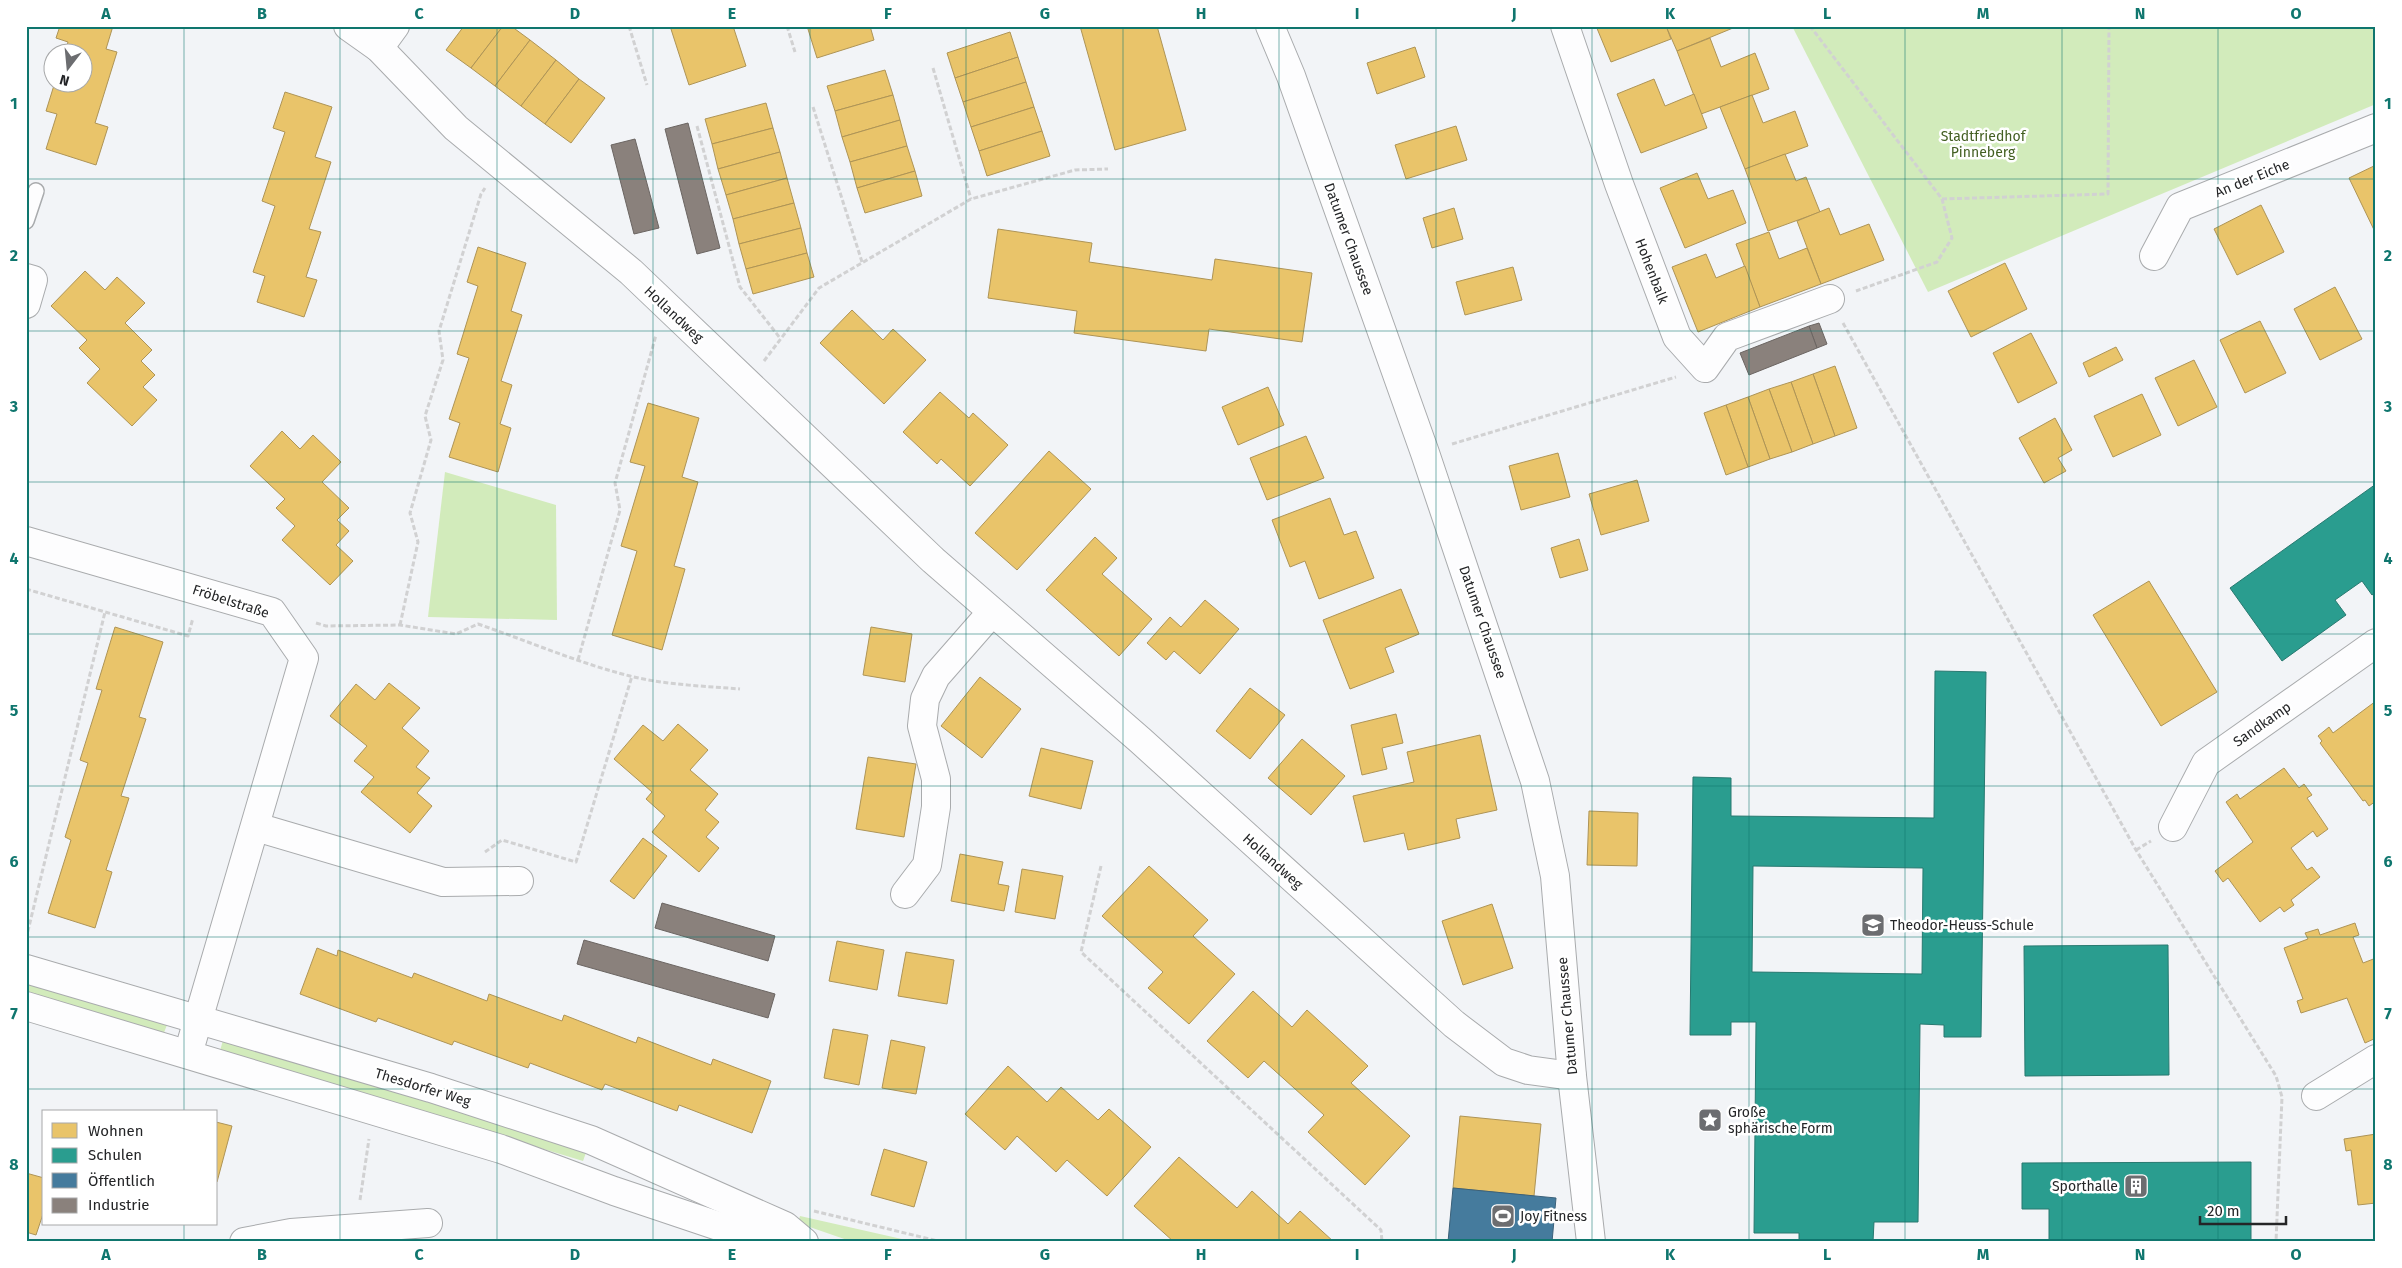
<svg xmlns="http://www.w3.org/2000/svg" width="2402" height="1268" font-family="'Fira Sans',sans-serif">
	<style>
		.green { fill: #d2ebbb }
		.homes { fill: #e9c46a; stroke: #ae9456 }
		.schools { fill: #2a9d8f; stroke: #287970; fill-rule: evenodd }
		.public { fill: #457b9d; stroke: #3b617a }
		.industry { fill: #8a817c; stroke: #6b6562 }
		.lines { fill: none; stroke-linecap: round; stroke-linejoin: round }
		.lane-casing { stroke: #a9abad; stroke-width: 18 }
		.street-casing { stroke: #a9abad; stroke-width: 30 }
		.secondary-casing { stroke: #a9abad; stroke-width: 30 }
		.path { stroke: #d1d1d2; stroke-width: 3; stroke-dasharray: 5 2.5; stroke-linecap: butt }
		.lane { stroke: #fdfdfe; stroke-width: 15 }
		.street { stroke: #fdfdfe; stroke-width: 28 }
		.secondary { stroke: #fdfdfe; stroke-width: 28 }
		.grid { fill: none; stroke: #0f766e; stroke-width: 1; stroke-opacity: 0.55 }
		.labels { text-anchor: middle; stroke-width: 5; stroke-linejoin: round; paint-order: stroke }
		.park-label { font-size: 14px; fill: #435f22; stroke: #fff }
		.street-label { font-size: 14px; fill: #242527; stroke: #fff }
		.poi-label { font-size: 14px; fill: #242527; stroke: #fff; text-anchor: start }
		.neatline { fill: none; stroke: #0f766e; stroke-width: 2 }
		.grid-label { font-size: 16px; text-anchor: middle; font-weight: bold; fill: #0f766e }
	</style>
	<rect width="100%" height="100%" fill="#f2f4f7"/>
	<!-- green -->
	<g class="green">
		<polygon points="1792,26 2376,26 2376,104 1928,292"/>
		<polygon points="445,472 556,505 557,620 428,617"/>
		<polygon points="26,983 167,1025 163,1035 26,994"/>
		<polygon points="223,1040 587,1150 583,1161 220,1051"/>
		<polygon points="800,1216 915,1242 853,1242 798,1223"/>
	</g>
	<!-- homes -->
	<g class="homes">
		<polygon points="60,26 113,26 106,49 117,52 95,123 108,127 96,165 46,149 57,114 46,111 55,82 82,82 82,52 65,52 68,42 56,38"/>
		<polygon points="464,26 503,26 471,68 446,50"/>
		<polygon points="503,26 511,26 530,40 495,86 471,68"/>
		<polygon points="670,26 733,26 746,66 689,85"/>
		<polygon points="807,26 870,26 874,40 817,58"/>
		<polygon points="1080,26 1157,26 1186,130 1115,150"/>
		<polygon points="1596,26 1666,26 1671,39 1611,62"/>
		<polygon points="1666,26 1732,26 1733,28 1677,51"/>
		<polygon points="1010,32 1018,57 955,78 947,53"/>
		<polygon points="1710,38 1721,67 1755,53 1769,89 1701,114 1677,51"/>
		<polygon points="530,40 556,60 521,106 495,86"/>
		<polygon points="1415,47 1425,77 1377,94 1367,63"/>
		<polygon points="1018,57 1026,82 963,102 955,78"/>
		<polygon points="556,60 579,79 545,124 521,106"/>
		<polygon points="885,70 893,95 835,111 827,86"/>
		<polygon points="579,79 605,98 571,143 545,124"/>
		<polygon points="1654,79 1665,106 1694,94 1707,128 1641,153 1617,94"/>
		<polygon points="1026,82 1034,107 971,127 963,102"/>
		<polygon points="285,92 332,107 315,157 331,162 309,229 321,232 306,277 317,280 304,317 257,302 265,276 253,272 275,206 262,201 285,132 273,128"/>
		<polygon points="893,95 900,120 842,137 835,111"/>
		<polygon points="1752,95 1763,123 1795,111 1808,146 1745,169 1720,107"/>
		<polygon points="766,103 773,128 712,144 705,119"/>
		<polygon points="1034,107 1042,131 979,151 971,127"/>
		<polygon points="900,120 907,146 850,162 842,137"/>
		<polygon points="1456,126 1467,160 1406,179 1395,145"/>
		<polygon points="773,128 780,152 718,169 712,144"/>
		<polygon points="1042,131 1050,156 987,176 979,151"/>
		<polygon points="907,146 915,171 857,188 850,162"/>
		<polygon points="780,152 787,178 726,195 718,169"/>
		<polygon points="1785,154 1796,181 1806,177 1820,212 1768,231 1745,169"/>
		<polygon points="2376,165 2376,234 2349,178"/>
		<polygon points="915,171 922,196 865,213 857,188"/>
		<polygon points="1697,173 1708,199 1733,190 1746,223 1685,248 1660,188"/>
		<polygon points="787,178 794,203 733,219 726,195"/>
		<polygon points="794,203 801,228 739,244 733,219"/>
		<polygon points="2261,205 2284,252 2237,275 2214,229"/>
		<polygon points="1454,208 1463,239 1432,248 1423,218"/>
		<polygon points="1829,208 1840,235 1869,224 1884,260 1821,284 1797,221"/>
		<polygon points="801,228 807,253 746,269 739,244"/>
		<polygon points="998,229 1092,243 1089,262 1212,280 1215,259 1312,273 1302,342 1209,329 1206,351 1074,333 1077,311 988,298"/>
		<polygon points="1769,232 1779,259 1807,248 1821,284 1760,307 1736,244"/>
		<polygon points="478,247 526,263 511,311 522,315 501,381 512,385 500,424 511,428 498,472 449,457 460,423 449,419 469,358 457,354 478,286 467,282"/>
		<polygon points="807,253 814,277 753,294 746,269"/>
		<polygon points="1706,254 1716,278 1745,266 1760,307 1698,332 1672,267"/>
		<polygon points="2005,263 2027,309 1971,337 1948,291"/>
		<polygon points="1513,267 1522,300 1465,315 1456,282"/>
		<polygon points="85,271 105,290 117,277 145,303 125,323 152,350 141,361 155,375 143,387 157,400 132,426 87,383 100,369 79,348 87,340 51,306"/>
		<polygon points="2335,287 2362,339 2320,360 2294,309"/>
		<polygon points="852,310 883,340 893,329 926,360 884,404 820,343"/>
		<polygon points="2260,321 2286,373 2245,393 2220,340"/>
		<polygon points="2031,333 2057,383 2018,403 1993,353"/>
		<polygon points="2116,347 2123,360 2089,377 2083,363"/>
		<polygon points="2194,360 2217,407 2178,426 2155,378"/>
		<polygon points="1835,366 1857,428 1835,436 1813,374"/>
		<polygon points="1813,374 1835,436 1813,444 1791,382"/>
		<polygon points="1791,382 1813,444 1792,452 1769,389"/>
		<polygon points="1268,387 1284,425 1238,445 1222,407"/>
		<polygon points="1769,389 1792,452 1770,459 1748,397"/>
		<polygon points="940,392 969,418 973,413 1008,445 970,486 941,459 937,464 903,432"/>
		<polygon points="2142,394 2161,435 2113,457 2094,416"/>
		<polygon points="1748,397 1770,459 1748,467 1726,405"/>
		<polygon points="648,403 699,418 682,477 698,482 674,566 685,569 662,650 612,635 637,551 621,546 645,466 630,462"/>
		<polygon points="1726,405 1748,467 1726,475 1704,413"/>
		<polygon points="2055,418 2072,450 2058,458 2066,471 2044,483 2019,438"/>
		<polygon points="282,431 300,449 313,435 341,462 322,482 349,508 337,520 349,531 336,545 353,561 330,585 282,540 295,526 276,508 285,499 250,466"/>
		<polygon points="1306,436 1324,478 1267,500 1250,458"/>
		<polygon points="1049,451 1091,489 1017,570 975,533"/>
		<polygon points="1558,453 1570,497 1521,510 1509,466"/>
		<polygon points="1637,480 1649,521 1601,535 1589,494"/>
		<polygon points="1330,498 1344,535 1356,531 1374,578 1319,599 1305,561 1290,567 1272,520"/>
		<polygon points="1095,537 1117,558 1102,574 1152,619 1119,656 1046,590"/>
		<polygon points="1579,539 1588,570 1560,578 1551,548"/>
		<polygon points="2149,581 2217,692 2161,726 2093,615"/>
		<polygon points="1401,589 1419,634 1385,648 1394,672 1350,689 1323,620"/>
		<polygon points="1205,600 1239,629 1200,674 1174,651 1166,660 1147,643 1170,617 1181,627"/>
		<polygon points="115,627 163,642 139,717 146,719 121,796 129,798 106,870 112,872 95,928 48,913 71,840 65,837 88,763 80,760 102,690 96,689"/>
		<polygon points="871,627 912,634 905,682 863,675"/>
		<polygon points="980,677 1021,709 982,758 941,726"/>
		<polygon points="389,683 420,708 402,728 429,751 416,767 430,778 417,793 432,806 410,833 361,792 374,777 354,761 367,746 330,716 356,684 375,700"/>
		<polygon points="1250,688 1285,715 1250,759 1216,731"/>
		<polygon points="2376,701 2376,801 2369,806 2365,800 2363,801 2320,743 2322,741 2318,736 2329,727 2333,733"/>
		<polygon points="1396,714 1403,743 1382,748 1387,769 1362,775 1351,725"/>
		<polygon points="678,724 708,750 690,770 718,794 705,810 719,822 706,837 719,848 699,872 652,832 665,816 646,799 652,792 614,759 643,725 663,741"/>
		<polygon points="1480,735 1497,810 1456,819 1460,838 1408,850 1404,833 1364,842 1353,796 1414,782 1407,752"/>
		<polygon points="1302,739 1345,776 1311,815 1268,778"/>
		<polygon points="1041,748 1093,761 1081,809 1029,796"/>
		<polygon points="868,757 916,764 904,837 856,829"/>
		<polygon points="2284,768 2299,788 2304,784 2312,795 2307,798 2328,829 2317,837 2313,831 2291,848 2307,870 2312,867 2320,877 2291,900 2294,905 2284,912 2280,907 2260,922 2228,878 2223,882 2215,871 2253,842 2226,802 2237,794 2240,799"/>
		<polygon points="1589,811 1638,813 1637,866 1587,865"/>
		<polygon points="643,838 667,856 634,899 610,881"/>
		<polygon points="960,854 1003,862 998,884 1009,886 1004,911 951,901"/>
		<polygon points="1149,866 1208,920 1193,936 1235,974 1189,1024 1148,988 1163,972 1102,916"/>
		<polygon points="1022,869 1063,876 1055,919 1015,912"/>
		<polygon points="1492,904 1513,968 1463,985 1442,921"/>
		<polygon points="2355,923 2359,935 2353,937 2363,963 2376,958 2376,1038 2365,1043 2347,998 2301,1013 2297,1001 2303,999 2284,948 2308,939 2305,933 2318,929 2320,935"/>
		<polygon points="837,941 884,950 877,990 829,981"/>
		<polygon points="317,948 337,956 338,950 412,978 414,973 487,1001 489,994 562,1021 564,1015 636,1043 638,1037 711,1065 713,1059 771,1081 752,1133 679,1105 677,1111 605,1084 602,1090 530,1063 528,1068 454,1041 452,1045 378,1018 376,1022 300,994"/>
		<polygon points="906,952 954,960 947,1004 898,996"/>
		<polygon points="1253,991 1292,1027 1307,1010 1368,1066 1351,1083 1410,1136 1365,1185 1308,1132 1324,1115 1264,1061 1248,1078 1207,1041"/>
		<polygon points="833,1029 868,1035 859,1085 824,1078"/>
		<polygon points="891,1040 925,1047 916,1094 882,1088"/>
		<polygon points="1008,1066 1047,1102 1061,1087 1098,1120 1109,1109 1151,1147 1107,1196 1067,1160 1056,1172 1017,1136 1005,1150 965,1114"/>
		<polygon points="1460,1116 1541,1124 1534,1196 1453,1188"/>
		<polygon points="216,1122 232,1126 217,1182 216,1182"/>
		<polygon points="2376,1134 2376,1203 2358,1205 2351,1150 2346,1151 2344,1139"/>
		<polygon points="884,1149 927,1162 914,1207 871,1195"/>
		<polygon points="1179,1157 1237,1208 1252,1191 1288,1224 1300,1211 1334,1242 1174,1242 1134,1206"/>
		<polygon points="26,1173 44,1178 44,1211 36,1235 26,1232"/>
	</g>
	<!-- schools -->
	<g class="schools">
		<polygon points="2376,484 2376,592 2372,595 2362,581 2335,600 2346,615 2282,661 2230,588"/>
		<path d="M1935,671L1986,672L1981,1037H1944V1025L1920,1024L1918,1222H1874L1873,1242H1799V1233H1754L1756,1022H1731V1035H1690L1693,777L1731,778V816L1934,818ZM1753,866L1923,868L1922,974L1752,972Z"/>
		<polygon points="2168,945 2169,1075 2025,1076 2024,946"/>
		<polygon points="2251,1162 2251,1242 2049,1242 2049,1209 2022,1209 2022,1163"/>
	</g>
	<!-- public -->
	<polygon class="public" points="1453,1188 1556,1198 1552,1242 1448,1242"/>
	<!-- industry -->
	<g class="industry">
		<polygon points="688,123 720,248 697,254 665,129"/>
		<polygon points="635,139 659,228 634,234 611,145"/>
		<polygon points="1819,323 1827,344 1817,348 1809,326"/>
		<polygon points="1809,326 1817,348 1749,375 1740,353"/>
		<polygon points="662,903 775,936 768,961 655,928"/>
		<polygon points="584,940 775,994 768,1018 577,964"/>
	</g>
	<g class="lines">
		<!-- lane casing -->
		<g class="lane-casing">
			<polyline id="lane" points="26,221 36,191"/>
		</g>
		<!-- street casing -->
		<g class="street-casing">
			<g id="street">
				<polyline points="348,26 379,48 456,128 631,272 933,560 1140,740 1454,1024 1504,1062 1528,1070 1572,1076"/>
				<polyline points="1565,26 1619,184 1677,337 1705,368 1727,337 1830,299"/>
				<polyline points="379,48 395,26"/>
				<polyline points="2154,256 2180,207 2376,128"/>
				<polyline points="26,278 33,280 26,304"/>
				<polyline points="26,541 272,612 304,658 188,1054"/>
				<polyline points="256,827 443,882 519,881"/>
				<polyline points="2173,827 2206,763 2376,643"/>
				<polyline points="905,894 927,865 936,807 936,779 922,726 925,699 936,676 992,612"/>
				<polyline points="2316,1096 2376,1059"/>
				<polyline points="244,1242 291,1233 428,1223"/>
			</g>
		</g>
		<!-- secondary casing -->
		<g class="secondary-casing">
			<g id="secondary">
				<polyline points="1270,26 1291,76 1425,453 1535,781 1555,876 1572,1076 1591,1242"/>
				<polyline points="26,969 431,1088 591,1140 785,1226 804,1242"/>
				<polyline points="26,1006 501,1149 614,1191 757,1239 777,1242"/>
			</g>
		</g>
		<!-- path -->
		<g class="path">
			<polyline points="629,26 647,85"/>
			<polyline points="787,26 795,52"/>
			<polyline points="1810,26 1942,199 1952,238 1937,262 1856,291"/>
			<polyline points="933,68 971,199"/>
			<polyline points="813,107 862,262"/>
			<polyline points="697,126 740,287 780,338"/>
			<polyline points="1942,199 2108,194 2109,26"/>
			<polyline points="1843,323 2136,850 2276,1076 2282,1097 2276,1242"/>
			<polyline points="764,361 819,288 971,199 1075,170 1108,169"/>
			<polyline points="1452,444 1676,377"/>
			<polyline points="26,589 188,636 193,618"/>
			<path d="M316,623L326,626L400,625L456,634L478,624C528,641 578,663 630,676C665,685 704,686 740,689"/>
			<polyline points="400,625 418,542 410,513 431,440 425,416 443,360 439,331 481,194 485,188"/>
			<polyline points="578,660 620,510 615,483 656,335"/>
			<polyline points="2136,850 2151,841"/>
			<polyline points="485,852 502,840 576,862 632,676"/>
			<polyline points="1101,866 1081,952 1381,1230 1382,1242"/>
			<polyline points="26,939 105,612"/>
			<polyline points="360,1200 369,1139"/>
			<polyline points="814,1211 942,1242"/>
		</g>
		<!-- lane -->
		<use href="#lane" class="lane"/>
		<!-- street -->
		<use href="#street" class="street"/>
		<!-- secondary -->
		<use href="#secondary" class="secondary"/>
	</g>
	<!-- grid -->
	<path class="grid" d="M184,26V1112M340,26V1242M497,26V1242M653,26V1242M810,26V1242M966,26V1242M1123,26V1242M1279,26V1242M1436,26V1242M1592,26V1242M1749,26V1242M1905,26V1242M2062,26V1242M2218,26V1242M26,179H2376M26,331H2376M26,482H2376M26,634H2376M26,786H2376M26,937H2376M26,1089H2376M184,1224V1242"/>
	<!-- icons -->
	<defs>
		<g id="school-square" transform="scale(1.25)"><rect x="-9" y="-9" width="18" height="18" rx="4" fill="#6c6d70" stroke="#fff"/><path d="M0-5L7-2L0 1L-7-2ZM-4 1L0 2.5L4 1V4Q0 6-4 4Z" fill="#fff"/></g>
		<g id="sight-square" transform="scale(1.25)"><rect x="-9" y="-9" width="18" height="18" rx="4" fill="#6c6d70" stroke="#fff"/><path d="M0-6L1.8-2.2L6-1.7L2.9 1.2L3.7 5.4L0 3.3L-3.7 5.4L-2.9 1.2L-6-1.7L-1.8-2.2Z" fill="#fff"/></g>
		<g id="building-square" transform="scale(1.25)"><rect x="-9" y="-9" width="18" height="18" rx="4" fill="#6c6d70" stroke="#fff"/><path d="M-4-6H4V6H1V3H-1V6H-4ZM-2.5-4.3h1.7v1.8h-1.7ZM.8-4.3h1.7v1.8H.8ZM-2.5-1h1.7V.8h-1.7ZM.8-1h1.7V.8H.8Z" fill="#fff"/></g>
		<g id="stadium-square" transform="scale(1.25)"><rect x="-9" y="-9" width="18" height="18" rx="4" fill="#6c6d70" stroke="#fff"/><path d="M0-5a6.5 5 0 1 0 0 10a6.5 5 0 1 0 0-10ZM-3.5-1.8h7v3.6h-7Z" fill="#fff"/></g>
	</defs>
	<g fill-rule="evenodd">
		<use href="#school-square" x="1873" y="925"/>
		<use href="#sight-square" x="1710" y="1120"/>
		<use href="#building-square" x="2136" y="1186"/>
		<use href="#stadium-square" x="1503" y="1216"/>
	</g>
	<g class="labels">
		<!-- park labels -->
		<g class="park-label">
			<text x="1983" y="141">Stadtfriedhof<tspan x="1983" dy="16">Pinneberg</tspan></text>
		</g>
		<!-- street labels -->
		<g class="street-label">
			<text transform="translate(2252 178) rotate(-22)" y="5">An der Eiche</text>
			<text transform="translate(1349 239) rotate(70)" y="5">Datumer Chaussee</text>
			<text transform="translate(1652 271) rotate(69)" y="5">Hohenbalk</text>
			<text transform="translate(674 314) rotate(43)" y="5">Hollandweg</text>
			<text transform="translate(231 601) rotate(18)" y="5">Fröbelstraße</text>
			<text transform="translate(1483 622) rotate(71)" y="5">Datumer Chaussee</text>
			<text transform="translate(2262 724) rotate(-35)" y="5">Sandkamp</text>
			<text transform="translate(1273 861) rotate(42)" y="5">Hollandweg</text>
			<text transform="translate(1567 1016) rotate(-95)" y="5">Datumer Chaussee</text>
			<text transform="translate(423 1087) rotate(17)" y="5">Thesdorfer Weg</text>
		</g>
		<!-- poi labels -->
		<g class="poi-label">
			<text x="1890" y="930">Theodor-Heuss-Schule</text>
			<text x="1728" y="1117">Große<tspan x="1728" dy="16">sphärische Form</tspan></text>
			<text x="2118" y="1191" text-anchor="end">Sporthalle</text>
			<text x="1520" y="1221">Joy Fitness</text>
		</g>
	</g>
	<!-- border -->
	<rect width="2402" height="1268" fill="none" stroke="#ffffff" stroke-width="55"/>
	<!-- legend -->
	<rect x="42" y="1110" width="175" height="115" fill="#ffffff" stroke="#a7a8a9"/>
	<rect x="52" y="1123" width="25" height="15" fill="#e9c46a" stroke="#a7a8a9"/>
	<text x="88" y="1136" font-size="15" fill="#242527">Wohnen</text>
	<rect x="52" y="1148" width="25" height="15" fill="#2a9d8f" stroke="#a7a8a9"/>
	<text x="88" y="1160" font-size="15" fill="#242527">Schulen</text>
	<rect x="52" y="1173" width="25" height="15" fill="#457b9d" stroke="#a7a8a9"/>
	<text x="88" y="1186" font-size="15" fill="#242527">Öffentlich</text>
	<rect x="52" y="1198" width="25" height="15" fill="#8a817c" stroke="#a7a8a9"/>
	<text x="88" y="1210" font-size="15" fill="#242527">Industrie</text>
	<!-- north arrow -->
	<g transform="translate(68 68) rotate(196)"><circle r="24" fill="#ffffff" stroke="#a7a8a9"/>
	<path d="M0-4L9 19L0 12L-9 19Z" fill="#6c6d70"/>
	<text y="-8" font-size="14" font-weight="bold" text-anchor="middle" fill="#242527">N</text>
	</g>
	<!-- scale -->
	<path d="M2200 1216v8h86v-8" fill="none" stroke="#242527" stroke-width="2.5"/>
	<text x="2207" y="1216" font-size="15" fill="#242527" stroke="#ffffff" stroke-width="4" paint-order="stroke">20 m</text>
	<rect x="28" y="28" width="2346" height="1212" class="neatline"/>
	<g class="grid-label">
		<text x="106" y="19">A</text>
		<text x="262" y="19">B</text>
		<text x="419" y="19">C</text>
		<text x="575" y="19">D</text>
		<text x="732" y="19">E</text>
		<text x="888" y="19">F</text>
		<text x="1045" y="19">G</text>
		<text x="1201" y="19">H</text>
		<text x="1357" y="19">I</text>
		<text x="1514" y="19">J</text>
		<text x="1670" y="19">K</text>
		<text x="1827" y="19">L</text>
		<text x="1983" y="19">M</text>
		<text x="2140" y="19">N</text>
		<text x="2296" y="19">O</text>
		<text x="14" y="109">1</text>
		<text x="2388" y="109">1</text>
		<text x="14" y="261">2</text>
		<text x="2388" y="261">2</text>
		<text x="14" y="412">3</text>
		<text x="2388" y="412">3</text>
		<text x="14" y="564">4</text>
		<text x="2388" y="564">4</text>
		<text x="14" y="716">5</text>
		<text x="2388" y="716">5</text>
		<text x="14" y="867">6</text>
		<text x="2388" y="867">6</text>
		<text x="14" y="1019">7</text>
		<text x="2388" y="1019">7</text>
		<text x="14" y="1170">8</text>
		<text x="2388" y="1170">8</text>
		<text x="106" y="1260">A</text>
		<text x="262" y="1260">B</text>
		<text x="419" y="1260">C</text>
		<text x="575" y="1260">D</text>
		<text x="732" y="1260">E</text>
		<text x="888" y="1260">F</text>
		<text x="1045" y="1260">G</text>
		<text x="1201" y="1260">H</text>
		<text x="1357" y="1260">I</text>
		<text x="1514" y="1260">J</text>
		<text x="1670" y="1260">K</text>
		<text x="1827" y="1260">L</text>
		<text x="1983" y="1260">M</text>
		<text x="2140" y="1260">N</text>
		<text x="2296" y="1260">O</text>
	</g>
</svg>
